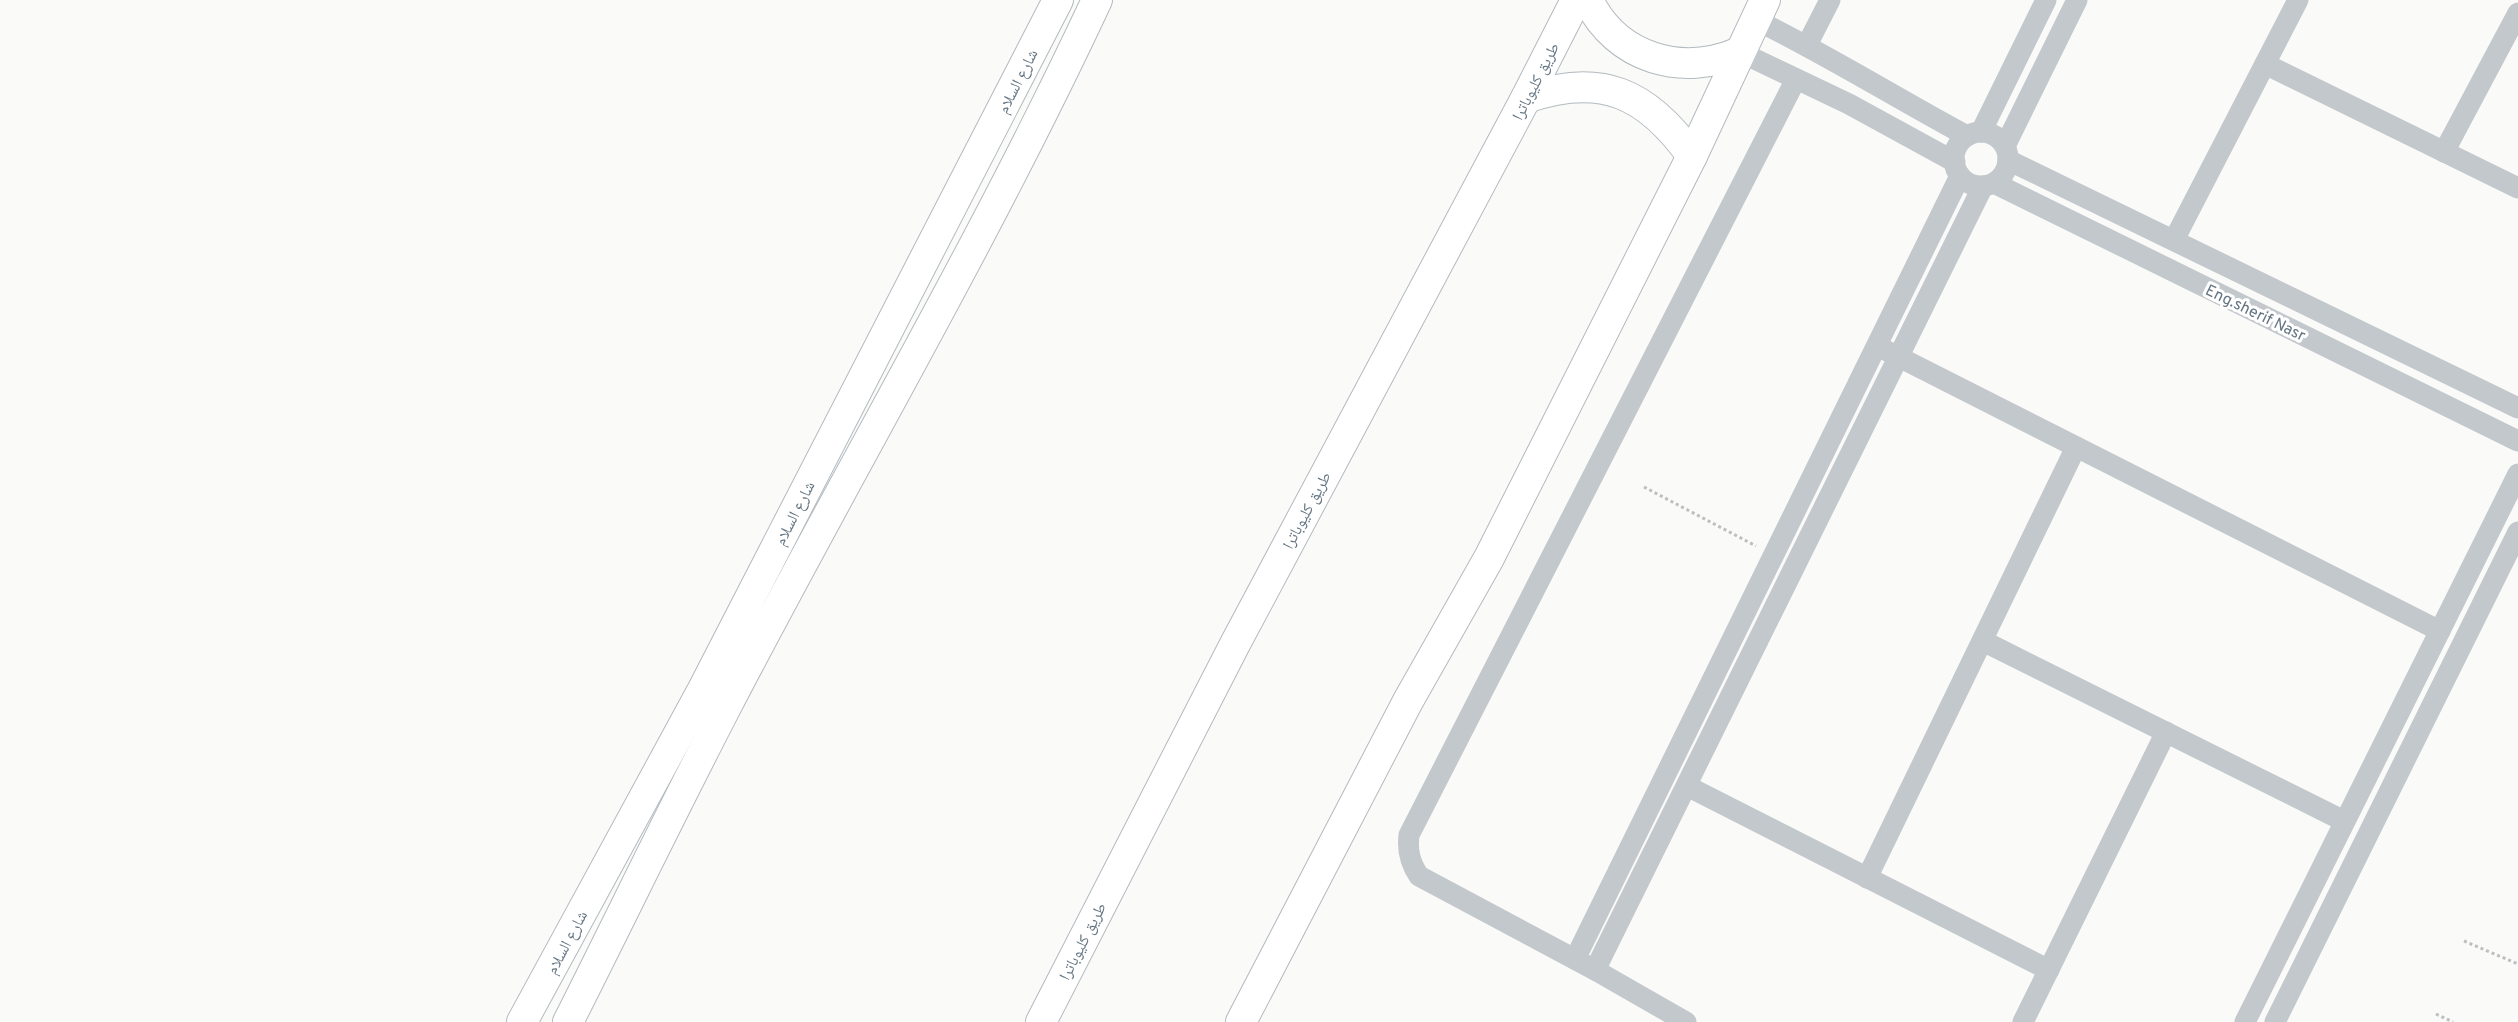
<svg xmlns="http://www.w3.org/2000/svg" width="2518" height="1022" font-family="Overpass,'Noto Naskh Arabic',sans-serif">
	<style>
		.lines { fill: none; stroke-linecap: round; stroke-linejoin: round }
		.secondary-casing { stroke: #b3babf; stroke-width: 32 }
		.path { stroke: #bbbfc2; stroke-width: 3; stroke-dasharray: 3 3; stroke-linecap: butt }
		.street { stroke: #c3c8cc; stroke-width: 21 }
		.secondary { stroke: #fff; stroke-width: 30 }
		.labels { text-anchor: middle; stroke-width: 6; stroke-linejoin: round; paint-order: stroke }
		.street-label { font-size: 16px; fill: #657683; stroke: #fff }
	</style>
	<rect width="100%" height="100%" fill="#fafaf8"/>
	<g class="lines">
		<!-- secondary casing -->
		<g class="secondary-casing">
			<g id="secondary">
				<path d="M1588,0C1617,59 1682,77 1740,52"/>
				<path d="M1526,98C1601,72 1647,93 1692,156"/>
				<polyline points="522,1022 701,693 1058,0"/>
				<path d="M568,1022C621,917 672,811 726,707C849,470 984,242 1097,0"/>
				<polyline points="1041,1022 1235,644 1526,98 1576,0"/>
				<polyline points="1241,1022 1408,701 1489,558 1692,156 1765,0"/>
			</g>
		</g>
		<!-- path -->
		<g class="path">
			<polyline points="1644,487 1756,546"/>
			<polyline points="2464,941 2518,964"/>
			<polyline points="2436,1014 2453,1022"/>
		</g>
		<!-- street -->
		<g class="street">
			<path d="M1756,20C1828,55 1896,98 1967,136"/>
			<polyline points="1807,45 1830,0"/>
			<polyline points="1740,52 1849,104 1955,162"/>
			<polyline points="2265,64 2518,188"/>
			<polyline points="1981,132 2046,0"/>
			<circle cx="1981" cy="159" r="27"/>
			<polyline points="2005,146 2077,0"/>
			<polyline points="2444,152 2518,13"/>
			<polyline points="2008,160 2518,408"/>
			<polyline points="1994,183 2518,441"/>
			<polyline points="2174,240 2298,0"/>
			<polyline points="1887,351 2440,631"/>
			<polyline points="1983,641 2344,821"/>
			<polyline points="1687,786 2049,970"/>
			<polyline points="1867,878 2076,447"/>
			<polyline points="1575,959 1960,176"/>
			<polyline points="1595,970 1983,186"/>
			<path d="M1686,1022L1595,970L1419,876C1410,863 1407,851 1409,835L1796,79"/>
			<polyline points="2023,1022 2166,732"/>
			<polyline points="2245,1022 2518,474"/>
			<polyline points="2275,1022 2518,532"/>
		</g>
		<!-- secondary -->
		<use href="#secondary" class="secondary"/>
	</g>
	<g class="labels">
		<!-- street labels -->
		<g class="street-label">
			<text transform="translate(1017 81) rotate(-63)" y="6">شارع السلام</text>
			<text transform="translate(1535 81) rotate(-63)" y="6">طريق كليوباترا</text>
			<text transform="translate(2256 312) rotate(26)" y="6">Eng.sherif Nasr</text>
			<text transform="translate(1306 510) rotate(-62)" y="6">طريق كليوباترا</text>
			<text transform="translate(794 513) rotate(-63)" y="6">شارع السلام</text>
			<text transform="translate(1082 941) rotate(-63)" y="6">طريق كليوباترا</text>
			<text transform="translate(566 942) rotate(-62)" y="6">شارع السلام</text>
		</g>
	</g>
</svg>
